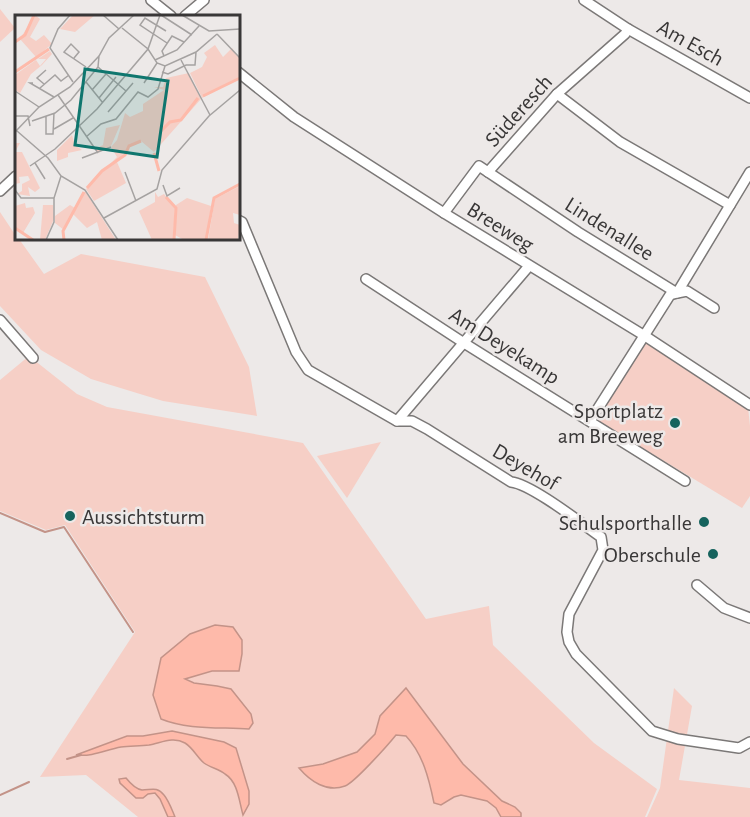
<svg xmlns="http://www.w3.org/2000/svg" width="750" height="817" font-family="'Alegreya Sans',sans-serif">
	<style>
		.green { fill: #f6cfc6 }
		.water { fill: #febaaa; stroke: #c39388; stroke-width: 1.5 }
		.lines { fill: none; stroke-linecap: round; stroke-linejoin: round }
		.stream { stroke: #c39388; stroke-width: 2 }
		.street-casing { stroke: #7b7877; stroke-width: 12 }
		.street { stroke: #fff; stroke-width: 9 }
		.poi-dot { fill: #16635d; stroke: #ede9e8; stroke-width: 2 }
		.labels { text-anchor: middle; stroke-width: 5; stroke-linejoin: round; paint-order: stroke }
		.street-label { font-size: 22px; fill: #393737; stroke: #ede9e8 }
		.poi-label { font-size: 22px; fill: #393737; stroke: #ede9e8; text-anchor: end }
		.inset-river { fill: none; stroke: #febaaa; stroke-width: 3 }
		.inset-road { fill: none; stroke: #a5a2a1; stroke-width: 1.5 }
		.view { fill: #0f766e; fill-opacity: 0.15; stroke: #0f766e; stroke-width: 3 }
		.inset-edge { fill: none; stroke: #393737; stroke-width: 3 }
	</style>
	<rect width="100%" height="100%" fill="#ede9e8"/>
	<!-- green -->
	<g class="green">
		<polygon points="0,9 15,28 0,42"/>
		<polygon points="0,212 16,236 16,238 19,239 44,274 81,254 205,277 249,367 257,416 163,401 91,379 41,350 0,306"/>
		<polygon points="645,341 748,407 750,426 750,496 742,508 596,420"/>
		<polygon points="29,356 77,394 107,407 303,443 426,619 489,606 493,645 594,743 657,789 645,817 138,817 86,775 40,777 135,632 65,525 46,530 0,511 0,380"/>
		<polygon points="381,442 347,498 317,456"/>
		<polygon points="674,688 692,706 679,780 750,788 750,817 647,817 660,788"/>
	</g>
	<!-- water -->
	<g class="water">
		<path d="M215,625L233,627L242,640V654L239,671H212L185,679L194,683L217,686L231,689L251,714L253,723L249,729C220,727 188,730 161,719L153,695L161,658L190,634Z"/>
		<path d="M406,688L463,764L502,801L515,807L521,813V817H501L496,808L487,801L461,795L454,797L441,805L434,803C429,779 423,754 406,736L396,735C388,745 354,783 345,786C327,793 310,781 299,768L323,764L357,752L375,734L380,716Z"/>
		<path d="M172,731L224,742L236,748L249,791V804L243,815C239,801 238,782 225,774C219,769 211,768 204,763C197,757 193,748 185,743C173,736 161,743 149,745C140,746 130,746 121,747C105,750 93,757 76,755L127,736H143Z"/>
		<path d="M126,778C130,783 135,789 142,790C151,790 157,786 164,795C169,801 172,810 175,817H168L160,799L155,793L148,794L143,798H136L120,783L119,779Z"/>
	</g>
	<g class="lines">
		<!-- stream -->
		<g class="stream">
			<polyline points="0,513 45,532 64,527 133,632"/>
			<polyline points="67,759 81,755"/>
			<polyline points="0,795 29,782"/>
		</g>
		<!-- street casing -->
		<g class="street-casing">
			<g id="street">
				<polyline points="151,0 171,16"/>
				<polyline points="584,0 628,29 750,98"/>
				<polyline points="185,16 204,0"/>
				<polyline points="238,72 294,117 444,213 645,336 750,405"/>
				<polyline points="557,94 620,142 730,205"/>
				<polyline points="488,172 578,232 677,293 687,291 714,308"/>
				<polyline points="0,191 16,176"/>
				<polyline points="444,213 479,166 488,172 557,94 625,34 628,29"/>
				<path d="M238,220L242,222L296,352L308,370L397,421H412L427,429L511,482C531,484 581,523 601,537L603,550L569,614L567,632L569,642L576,654L652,731L678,739L739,748L750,742"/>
				<polyline points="366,279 464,343 685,481"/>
				<polyline points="0,320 33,358"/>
				<polyline points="397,421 529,266"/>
				<polyline points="590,421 670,295 677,293 750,172"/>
				<polyline points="697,585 724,608 750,618"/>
			</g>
		</g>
		<!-- street -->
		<use href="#street" class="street"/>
	</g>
	<!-- markers -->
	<g class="poi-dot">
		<circle cx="675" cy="423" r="6"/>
		<circle cx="70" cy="516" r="6"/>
		<circle cx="704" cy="522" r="6"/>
		<circle cx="713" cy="554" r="6"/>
	</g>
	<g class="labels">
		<!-- street labels -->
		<g class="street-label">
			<text transform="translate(691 42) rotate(29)" y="8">Am Esch</text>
			<text transform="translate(518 110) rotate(-48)" y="8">Süderesch</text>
			<text transform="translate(501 226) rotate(32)" y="8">Breeweg</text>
			<text transform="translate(610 228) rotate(32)" y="8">Lindenallee</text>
			<text transform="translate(505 345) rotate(32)" y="8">Am Deyekamp</text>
			<text transform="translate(526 466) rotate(30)" y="8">Deyehof</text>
		</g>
		<!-- poi labels -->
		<g class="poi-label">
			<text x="663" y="418">Sportplatz<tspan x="663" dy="25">am Breeweg</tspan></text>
			<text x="82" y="524" text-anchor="start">Aussichtsturm</text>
			<text x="692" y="530">Schulsporthalle</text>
			<text x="701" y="562">Oberschule</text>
		</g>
	</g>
	<!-- overview -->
	<g transform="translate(15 15)">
		<rect width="225" height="225" fill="#ede9e8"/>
		<path d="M20,0L25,4L15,22L21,26L29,20L37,29L21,42L5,24ZM58,0H80L60,17L45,14ZM200,30L208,42L217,33L225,44V63L187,83L175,58L187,52L192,42L189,38ZM35,36L37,39L27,50L16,59L5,78L0,75V60L21,45L25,51L31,44H23ZM174,58L186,84L139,137L126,126L114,131L102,147L111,168L79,186L71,174L102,142L96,132L102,125L110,98L115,102L128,96V89L149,75L139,72H148L151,63ZM105,110L96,131L83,138L80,134L88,130L91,113ZM57,120L60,130L67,135L53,138V142L42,146V135ZM0,128H5L0,137H7L25,173L20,177L13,172L15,181L2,179L7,176V169L15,165L13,161L4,162L5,168L0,169ZM225,171V200L218,198L219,208L225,210L223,225H193L200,184ZM70,176L101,225H87L82,207L72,213L58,199L49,215L40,208V201L55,190L60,193ZM140,177L143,182L149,179L160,192L158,225H137L124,196L140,187ZM172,183L196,191L191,225H169L160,220L161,190ZM10,188L11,193L18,192L20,198L8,218L0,211V191ZM28,190H38L39,204L30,225H25Z" fill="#f6cfc6"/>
		<path class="inset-river" d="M0,27L10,20L19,0M0,57L34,34M188,81L225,63M145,117L155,107L166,105L183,83M139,138L144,156M72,173L87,156L110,140L114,131L126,126M151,182L161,193L159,225M0,213L18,225M49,225L48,216L69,177M191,225L199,183L225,169"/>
		<path class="inset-road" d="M55,0L43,14L35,33L58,67M88,0L104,14M146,0L177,20M167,0L194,16L225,14M107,13L133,34L142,48L150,51L181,37L202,19M151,16L130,3L125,10L152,28M202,19L225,43M149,41L147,36L157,21L169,27M59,43L64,37L56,29L49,37L71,52M140,45L162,35L184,11M166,45L195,100M171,50H180L181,37M83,52L111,76M147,57L153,59L171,50M71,67L88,88M18,68H15L39,82M129,68L142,48M29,69L22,63L31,55M25,73L40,60L46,66L54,60M77,75L91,59M0,76L24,92M43,80L83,138M84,83L101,62M93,97L118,68M0,101H13L15,111M31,101V119H38L39,98M17,106L40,98L56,85L83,52L84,41M39,114L58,103M2,116L33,143L46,161L70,175L103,225M0,117L24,92L55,72L84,41L94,23L119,0M71,122L86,109L101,104L123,77L133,82L143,74L150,51M67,143L96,132M20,148L30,164M15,151L40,134L82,94L133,34L145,0M110,157L121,186M148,170L152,181L165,173M0,175L6,183H39M89,203L142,174L147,155L194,101L225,75M31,225L39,207V183L46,161"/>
		<path class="view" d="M70,54L153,66L142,142L60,130Z"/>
		<rect width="225" height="225" class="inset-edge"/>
	</g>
</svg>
